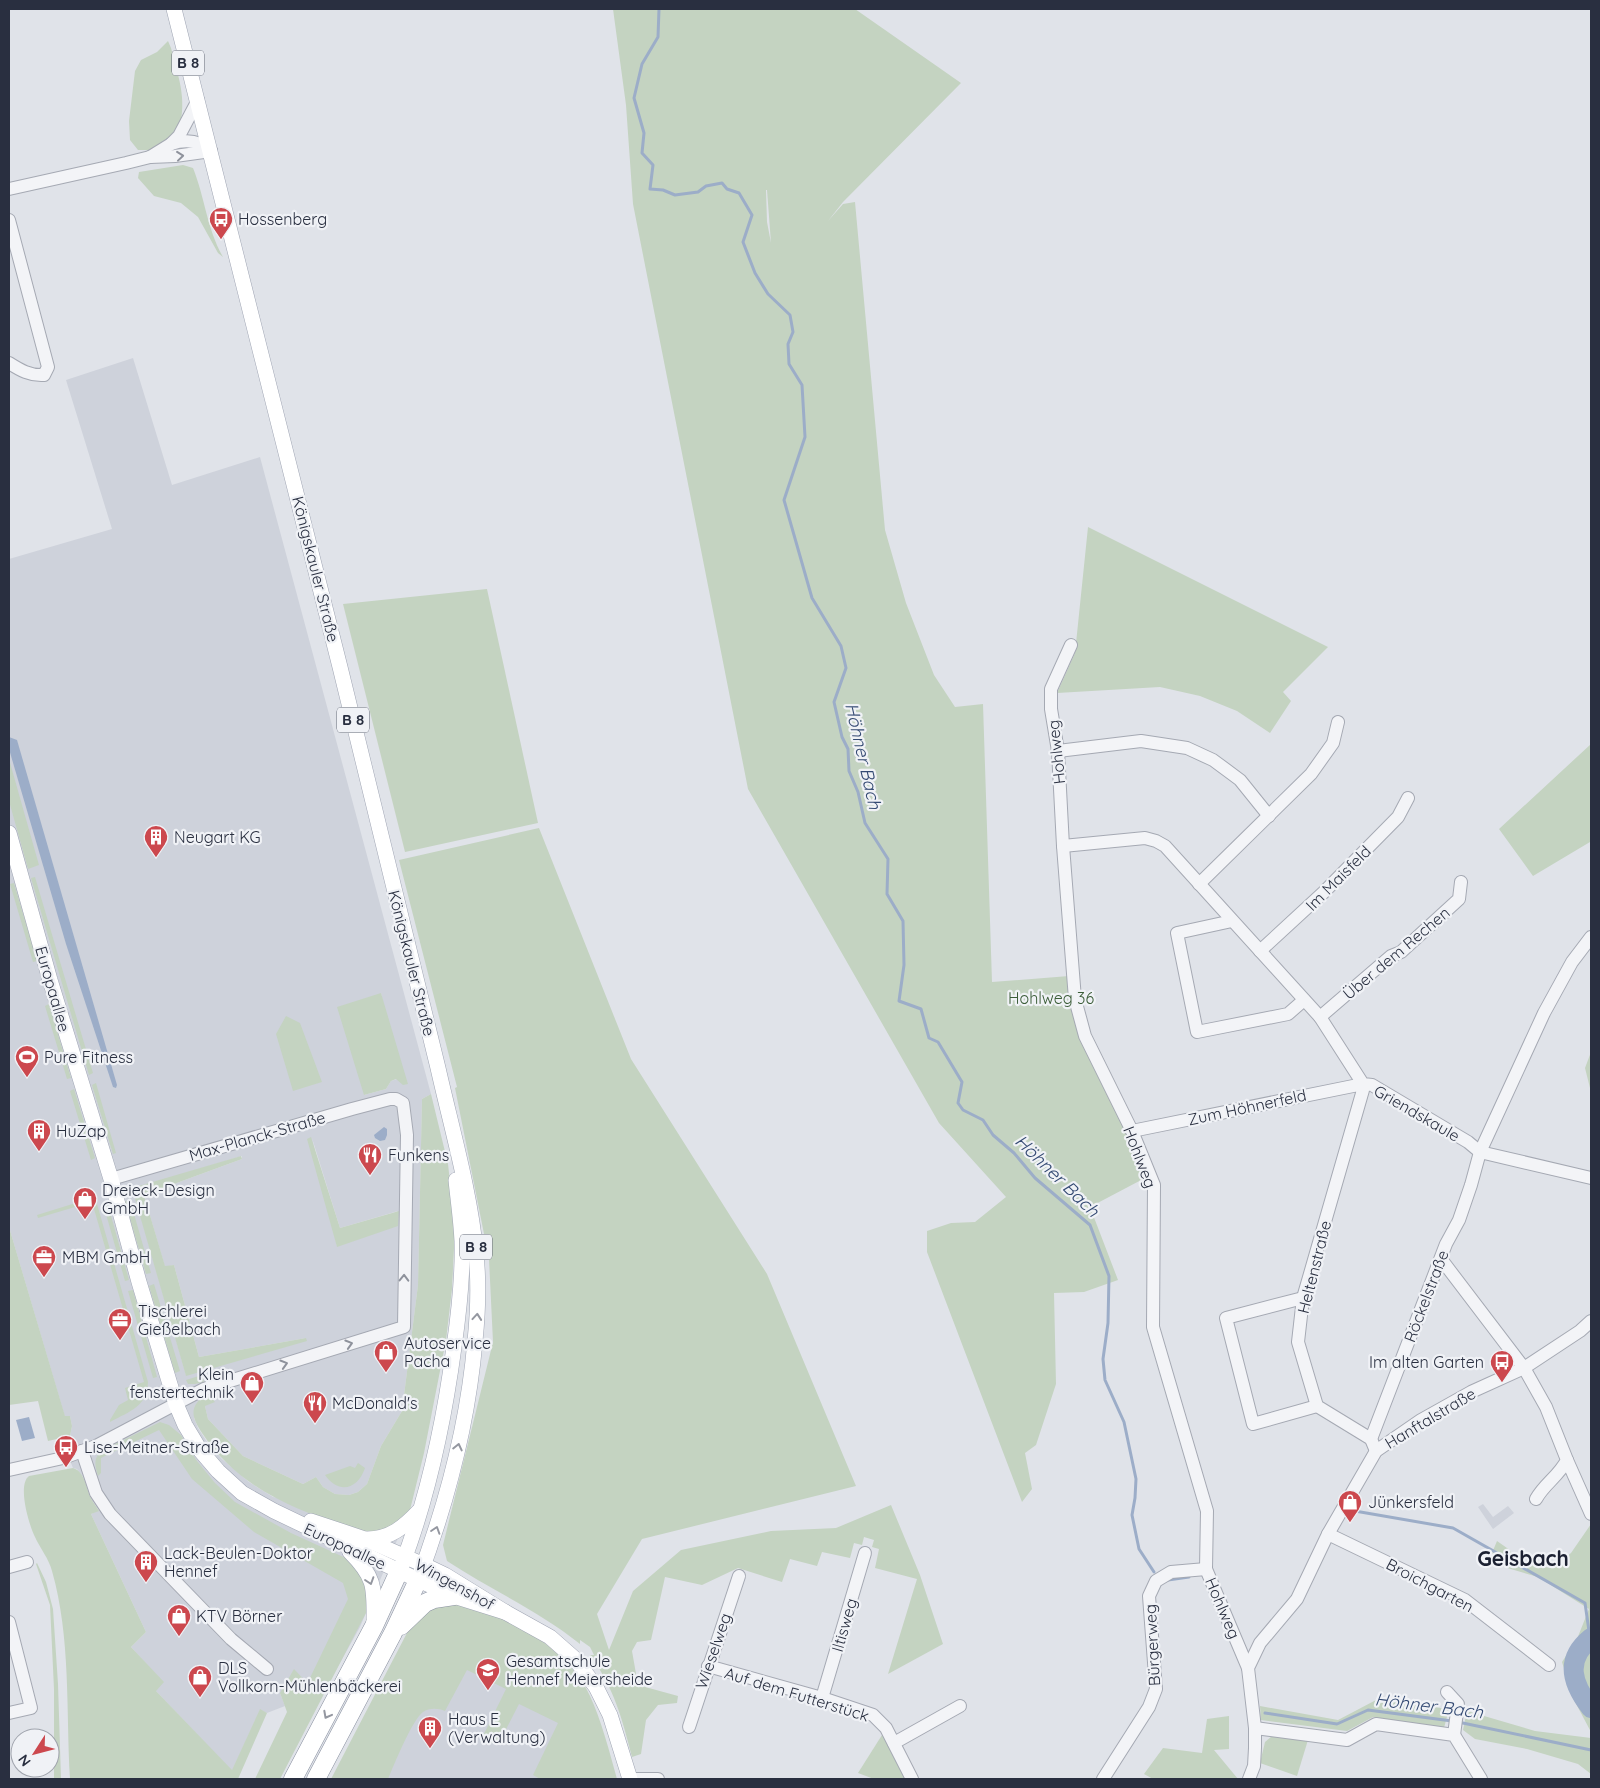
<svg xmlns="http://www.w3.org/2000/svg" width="1600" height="1788" font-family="Quicksand,sans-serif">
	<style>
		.built { fill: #ced2db; fill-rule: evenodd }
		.green { fill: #c4d3c1; fill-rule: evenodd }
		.water { fill: #9cadc8 }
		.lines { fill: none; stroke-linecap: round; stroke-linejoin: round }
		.stream { stroke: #9cadc8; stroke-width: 3 }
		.river { stroke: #9cadc8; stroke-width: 20 }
		.minor-casing { stroke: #a5a9b3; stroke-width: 14 }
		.major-casing { stroke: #a0a6b4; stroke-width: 16 }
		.highway-casing { stroke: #888f9f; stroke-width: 19 }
		.minor { stroke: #f3f4f7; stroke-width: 12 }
		.major { stroke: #fff; stroke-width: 15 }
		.highway { stroke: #fff; stroke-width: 18 }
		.oneway { stroke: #8e929c }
		.oneway2 { stroke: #9497a0 }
		.labels { text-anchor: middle; stroke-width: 4.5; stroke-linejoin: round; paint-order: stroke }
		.shield { fill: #f0f2f6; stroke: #656a77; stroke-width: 1 }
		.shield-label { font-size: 15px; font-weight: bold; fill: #292f40 }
		.poi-label { font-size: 16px; fill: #292f40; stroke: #f0f2f6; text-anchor: start }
		.street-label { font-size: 16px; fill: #292f40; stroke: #f0f2f6 }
		.park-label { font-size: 16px; fill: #3a5c37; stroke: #f0f2f6 }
		.water-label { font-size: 18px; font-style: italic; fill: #344a73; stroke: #f0f2f6 }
		.district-label { font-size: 21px; font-weight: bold; fill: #1b2031; stroke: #f0f2f6 }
	</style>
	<rect width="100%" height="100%" fill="#e0e3e9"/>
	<!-- built -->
	<g class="built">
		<path d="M133,358L172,485L260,457L431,1094L422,1099L418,1285L402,1411L381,1446L367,1484L358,1492L349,1495L335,1494L323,1487L316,1477L303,1484L243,1456L208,1419L205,1406L207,1395L206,1394L194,1418L198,1428L209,1445L222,1459L249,1482L273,1497L399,1523L410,1510L360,1627L316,1706L280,1693L285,1706L267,1713L260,1710L232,1771L155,1690L163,1682L131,1647L146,1632L91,1514L99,1510L92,1500L83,1477L77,1469L73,1468L61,1438L70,1436L72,1426L70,1416L65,1417L9,1227V559L112,529L66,380ZM381,993L397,1079L391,1081L386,1089L364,1095ZM312,1138L340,1228L398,1211L337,1246ZM242,1156V1159L144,1195L165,1267L174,1265L199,1357L306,1338L186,1375L133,1189Z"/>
		<polygon points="1483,1504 1493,1517 1508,1506 1514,1513 1493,1529 1478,1507"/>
		<polygon points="436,1638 562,1677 571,1779 359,1779"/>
	</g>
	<!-- green -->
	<g class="green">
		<path d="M613,9H855L961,83L843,202L828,221L843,204L855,202L885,530L906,603L934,675L955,707L983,704L992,982L1069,976V983L1131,1132L1145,1178L1090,1207L1118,1280L1084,1292L1054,1293L1056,1384L1036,1445L1025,1453L1032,1489L1022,1502L927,1252V1231L951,1223L975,1222L1006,1197L939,1123L748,789L633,204L626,105ZM766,190H767L771,243L767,222Z"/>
		<path d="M168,41L171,48C180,83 188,101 177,137L153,150H138L130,140L129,121L135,71L141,60L157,52Z"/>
		<path d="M183,165L193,168C205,198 207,229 223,257L218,253L198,217L181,203L154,196L138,178L139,172Z"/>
		<polygon points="1088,527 1328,647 1283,692 1291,701 1270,733 1237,711 1200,696 1160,687 1057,693 1075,653"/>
		<polygon points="487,589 538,823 405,852 343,604"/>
		<polygon points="1591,744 1591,843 1590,842 1533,876 1499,829"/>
		<polygon points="9,759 39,865 28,869 9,801"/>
		<path d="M539,828L631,1059L767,1274L856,1486L642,1539L597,1614L609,1650L633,1591L681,1550L771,1531L836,1528L891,1505L920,1575L943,1644L888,1674L917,1579L875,1568L879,1549L872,1547L874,1540L864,1537L862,1545L854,1543L850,1558L822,1552L817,1566L790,1559L782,1582L738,1568L702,1585L665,1577L651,1640L637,1642L632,1651L638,1685L678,1696L677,1703L658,1705L646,1720L641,1754L632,1757C622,1718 614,1688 590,1655H594L590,1647L580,1640V1644C539,1611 491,1590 447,1561L443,1545L493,1342L489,1259L455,1088L457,1087L399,860Z"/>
		<polygon points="35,877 93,1073 89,1075 31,878"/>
		<polygon points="14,883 37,961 33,962 10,884"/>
		<polygon points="381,993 408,1084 403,1085 396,1079 391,1081 386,1089 364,1095 337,1007"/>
		<polygon points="49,1004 71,1078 67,1079 45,1006"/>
		<polygon points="286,1016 300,1023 322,1082 293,1091 276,1034"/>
		<polygon points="1591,1052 1591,1092 1585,1068"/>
		<polygon points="96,1083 116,1153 113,1154 92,1085"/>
		<polygon points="74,1089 95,1158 91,1160 70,1091"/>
		<path d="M431,1094L448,1164L455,1228L452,1289L446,1340L424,1453L410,1510L399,1523L377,1535C310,1516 243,1495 202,1433C191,1416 189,1407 206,1394L210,1396L215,1402L205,1406L208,1419L243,1456L303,1484L316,1477L323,1487L335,1494L349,1495L358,1492L367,1484L381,1446L402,1411L418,1285L422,1099Z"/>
		<polygon points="311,1137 340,1228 399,1211 398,1226 337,1247 307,1139"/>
		<polygon points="241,1156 242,1159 144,1195 165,1266 174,1265 199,1357 306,1338 307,1341 186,1376 132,1188"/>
		<path d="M95,1197L148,1382C147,1407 130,1411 110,1422V1420L119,1405L128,1400L125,1388L144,1382L92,1202L38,1218L37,1215Z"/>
		<polygon points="130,1200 151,1273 146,1274 125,1201"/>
		<polygon points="108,1205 129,1280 125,1281 104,1207"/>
		<polygon points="9,1227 65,1416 70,1416 72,1426 70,1436 48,1441 38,1401 9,1405"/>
		<polygon points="154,1284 180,1371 175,1373 149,1286"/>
		<polygon points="133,1290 157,1377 153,1378 128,1291"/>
		<polygon points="202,1375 204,1382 195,1384 188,1384 186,1380"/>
		<path d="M160,1422L169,1425L181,1435L197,1461L215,1483L235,1502L291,1533L350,1560L369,1585L368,1609L280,1779H255L287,1712L280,1693L294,1669L309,1685L308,1682L348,1599L343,1583L254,1532L192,1479L159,1430L101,1458V1473L98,1476C95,1466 93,1459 101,1451Z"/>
		<path d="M358,1463L365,1468C358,1489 339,1495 325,1475L350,1466L355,1468Z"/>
		<path d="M73,1468C86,1472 86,1490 92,1500C94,1504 97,1507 99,1511L91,1514L146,1632L131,1647L164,1682L156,1691L232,1770L260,1709L267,1713L238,1779H70C66,1710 71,1638 52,1571C49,1559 40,1548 35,1537C29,1525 17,1485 29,1476Z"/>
		<polygon points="1591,1524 1591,1732 1573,1698 1562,1662 1577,1639 1589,1609 1538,1577 1504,1567 1492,1553 1497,1541 1507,1548 1523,1564 1552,1568 1571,1553"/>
		<polygon points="37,1563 46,1582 53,1609 58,1684 61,1779 54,1779 54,1689 50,1605 36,1564"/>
		<path d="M441,1602C452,1603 465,1604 475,1607C518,1620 571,1654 590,1696C601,1719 610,1754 617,1779H540L533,1775L558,1723L519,1704L498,1745L481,1740L506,1689L467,1670L445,1711C438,1708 429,1708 423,1712C412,1720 394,1765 388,1779H331L408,1631L423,1610Z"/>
		<polygon points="1376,1700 1449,1709 1444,1728 1373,1717 1347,1731 1261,1720 1260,1706 1338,1720"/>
		<polygon points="1467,1711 1535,1731 1591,1738 1591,1774 1578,1764 1527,1749 1475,1739 1463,1730"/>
		<polygon points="1229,1716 1229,1749 1214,1750 1238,1779 1153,1779 1144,1774 1163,1748 1202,1753 1207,1719"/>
		<polygon points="882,1735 906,1779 874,1779 858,1773"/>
		<polygon points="1272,1736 1308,1740 1297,1776 1260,1763 1265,1742"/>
	</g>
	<!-- water -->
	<g class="water">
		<polygon points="9,737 17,740 117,1085 116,1088 113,1087 66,944 9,749"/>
		<polygon points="384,1127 387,1129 387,1135 385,1140 380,1141 375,1138 374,1135"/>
		<polygon points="29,1417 35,1438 22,1441 16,1420"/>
	</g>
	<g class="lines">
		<!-- stream -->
		<g class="stream">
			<polyline points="659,9 658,37 642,64 634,98 644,133 642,153 653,165 650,189 663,190 675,195 698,192 706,186 722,183 727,189 739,193 752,215 743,242 755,273 768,294 790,315 793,332 788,344 789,364 802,385 805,437 784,500 812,598 841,646 846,668 834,702 842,737 848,749 849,771 858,792 865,823 888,859 887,894 903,921 904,965 899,1001 921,1009 929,1038 938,1042 962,1082 958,1103 963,1110 983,1120 993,1135 1014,1153 1035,1178 1090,1225 1109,1276 1108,1323 1103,1359 1105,1380 1124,1422 1136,1479 1135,1498 1132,1515 1139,1549 1154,1572"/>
			<polyline points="1349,1510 1453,1528 1585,1603 1590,1638"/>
			<polyline points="1168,1580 1189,1577"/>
			<polyline points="1265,1713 1337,1724 1368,1710 1452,1721"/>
			<polyline points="1458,1722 1591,1750"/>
		</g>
		<!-- river -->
		<path class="river" d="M1591,1638C1564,1660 1572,1684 1591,1708"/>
		<!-- minor casing -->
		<g class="minor-casing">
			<g id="minor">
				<path d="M171,144C186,139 199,140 211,151"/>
				<polyline points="150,157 175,156 211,151"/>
				<polyline points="9,189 126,163 150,157 171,144 179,136 198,100"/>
				<path d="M9,220L48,367L44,375C30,376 20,370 9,363"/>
				<polyline points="1071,645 1051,689 1051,709 1058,751 1063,846 1075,999 1085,1036 1132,1131 1154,1185 1153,1327 1207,1511 1206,1569 1248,1668"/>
				<polyline points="1058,751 1141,741 1187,748 1213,760 1240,780 1269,816"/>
				<polyline points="1063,846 1145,838 1156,841 1165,846 1320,1017 1363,1084 1372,1085 1468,1142 1480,1152 1591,1178"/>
				<polyline points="1199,884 1311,774 1333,743 1338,722"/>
				<polyline points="1232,921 1177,933 1197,1032 1288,1014 1304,1000"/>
				<polyline points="1260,951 1324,892 1398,817 1408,798"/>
				<polyline points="1320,1017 1391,956 1401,952 1459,899 1461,882"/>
				<polyline points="1132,1131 1363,1084 1363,1090 1303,1298 1298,1342 1317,1406 1371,1439 1376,1451"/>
				<path d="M1441,1259L1524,1368L1546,1407L1567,1460C1558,1477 1545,1483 1536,1499"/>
				<polyline points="1303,1298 1226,1318 1253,1424 1317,1406"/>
				<polyline points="1371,1439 1446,1244 1459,1220 1471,1185 1480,1152 1544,1013 1572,962 1591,937"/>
				<polyline points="82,1451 96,1493 110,1514 231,1639 267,1669"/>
				<polyline points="1567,1460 1591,1514"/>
				<polyline points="9,1470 63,1458 96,1446 204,1389 404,1327 407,1135 403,1103 396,1099 390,1099 352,1109 111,1179"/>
				<polyline points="1328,1534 1465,1600 1549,1665"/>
				<polyline points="9,1567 27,1562"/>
				<polyline points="9,1622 31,1708 9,1713"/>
				<polyline points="708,1666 822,1698 873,1715 886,1728 912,1779"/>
				<polyline points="1447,1692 1458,1704 1454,1735"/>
				<polyline points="822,1698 865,1553"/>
				<polyline points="689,1727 739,1576"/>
				<polyline points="1255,1728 1347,1740 1376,1724 1454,1735 1481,1779"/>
				<polyline points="894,1743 960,1706"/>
				<polyline points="634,1779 658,1779"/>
				<polyline points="1103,1779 1149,1707 1156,1689 1149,1596 1156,1581 1171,1572 1206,1569"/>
				<polyline points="1249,1779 1254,1766 1255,1748 1255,1728 1248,1668 1260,1643 1297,1599 1328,1534 1376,1451 1421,1420 1471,1392 1524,1368 1580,1331 1591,1321"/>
			</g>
		</g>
		<!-- major casing -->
		<g class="major-casing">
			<g id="major">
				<path d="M174,9L340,667L438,1068C452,1130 470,1191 476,1254C479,1283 478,1312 475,1341C468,1423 447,1503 418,1580"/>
				<polyline points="9,833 50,980 111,1179 139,1282 176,1404 185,1425 200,1450 218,1471 242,1493 274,1511 418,1580 454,1596 505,1612"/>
				<polyline points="311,1521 365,1539 424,1565 445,1575 505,1612 550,1637 575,1659 596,1687 610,1715 630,1779"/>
				<path d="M367,1539C390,1539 404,1527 419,1511"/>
				<path d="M350,1552C377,1579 374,1589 374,1626"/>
				<path d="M402,1565C429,1494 444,1422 454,1347C459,1312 463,1276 462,1241C461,1220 458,1200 456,1180"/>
			</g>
		</g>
		<!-- highway casing -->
		<g class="highway-casing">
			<g id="highway">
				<polyline points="401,1626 425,1603 434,1599 454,1596"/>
				<polyline points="293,1779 374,1626 399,1571"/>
				<polyline points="316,1779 393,1633 418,1580"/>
			</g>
		</g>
		<!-- minor -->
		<use href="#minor" class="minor"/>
		<!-- major -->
		<use href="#major" class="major"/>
		<!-- highway -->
		<use href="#highway" class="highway"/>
	</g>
	<!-- one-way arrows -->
	<defs><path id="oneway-chevron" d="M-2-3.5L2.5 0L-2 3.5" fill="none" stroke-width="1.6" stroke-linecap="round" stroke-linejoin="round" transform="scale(1.25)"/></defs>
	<g class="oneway">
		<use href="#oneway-chevron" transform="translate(180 156) rotate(-6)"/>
		<use href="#oneway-chevron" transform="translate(404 1278) rotate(-89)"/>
		<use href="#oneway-chevron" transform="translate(349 1344) rotate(-17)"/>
		<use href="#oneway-chevron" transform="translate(284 1364) rotate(-17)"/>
	</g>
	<g class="oneway2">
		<use href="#oneway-chevron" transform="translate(477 1317) rotate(-85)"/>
		<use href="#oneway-chevron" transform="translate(458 1447) rotate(-77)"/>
		<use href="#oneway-chevron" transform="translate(436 1530) rotate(-72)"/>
		<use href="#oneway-chevron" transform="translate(370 1581) rotate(72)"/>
		<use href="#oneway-chevron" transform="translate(327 1715) rotate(118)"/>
	</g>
	<!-- icons -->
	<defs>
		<g id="bus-pin" transform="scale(1.25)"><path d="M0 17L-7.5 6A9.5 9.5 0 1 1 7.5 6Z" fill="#cc484e" stroke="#f0f2f6"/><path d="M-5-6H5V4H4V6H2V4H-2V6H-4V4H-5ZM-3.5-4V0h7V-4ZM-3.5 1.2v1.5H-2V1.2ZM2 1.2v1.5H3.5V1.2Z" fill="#fff"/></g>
		<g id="building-pin" transform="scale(1.25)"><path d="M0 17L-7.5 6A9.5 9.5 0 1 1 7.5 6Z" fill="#cc484e" stroke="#f0f2f6"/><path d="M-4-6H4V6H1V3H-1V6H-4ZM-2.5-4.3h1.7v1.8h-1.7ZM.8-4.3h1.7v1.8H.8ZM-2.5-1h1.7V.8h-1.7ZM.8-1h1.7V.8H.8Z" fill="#fff"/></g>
		<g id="stadium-pin" transform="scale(1.25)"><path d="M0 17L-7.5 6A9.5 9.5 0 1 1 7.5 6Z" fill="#cc484e" stroke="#f0f2f6"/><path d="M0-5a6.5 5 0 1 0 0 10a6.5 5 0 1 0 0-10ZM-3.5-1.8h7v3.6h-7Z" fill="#fff"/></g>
		<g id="restaurant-pin" transform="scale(1.25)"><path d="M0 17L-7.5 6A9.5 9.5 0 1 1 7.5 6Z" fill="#cc484e" stroke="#f0f2f6"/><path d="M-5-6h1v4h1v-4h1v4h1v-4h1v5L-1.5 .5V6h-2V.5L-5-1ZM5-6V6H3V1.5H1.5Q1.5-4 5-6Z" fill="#fff"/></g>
		<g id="shop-pin" transform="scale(1.25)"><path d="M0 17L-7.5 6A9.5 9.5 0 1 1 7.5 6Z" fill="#cc484e" stroke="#f0f2f6"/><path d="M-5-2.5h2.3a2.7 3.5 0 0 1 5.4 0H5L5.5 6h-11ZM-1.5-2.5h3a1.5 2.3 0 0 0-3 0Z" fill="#fff"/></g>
		<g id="office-pin" transform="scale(1.25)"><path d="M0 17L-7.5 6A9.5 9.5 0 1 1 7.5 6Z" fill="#cc484e" stroke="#f0f2f6"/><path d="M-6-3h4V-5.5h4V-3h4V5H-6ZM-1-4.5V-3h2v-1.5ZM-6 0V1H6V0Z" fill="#fff"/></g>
		<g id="school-pin" transform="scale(1.25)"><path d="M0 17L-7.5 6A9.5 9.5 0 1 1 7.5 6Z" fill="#cc484e" stroke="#f0f2f6"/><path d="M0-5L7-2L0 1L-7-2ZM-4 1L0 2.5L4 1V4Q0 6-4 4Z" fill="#fff"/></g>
	</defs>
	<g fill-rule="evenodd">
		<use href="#bus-pin" x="221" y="219"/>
		<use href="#building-pin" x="156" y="837"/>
		<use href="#stadium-pin" x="27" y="1057"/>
		<use href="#building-pin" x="39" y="1131"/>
		<use href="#restaurant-pin" x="370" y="1155"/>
		<use href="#shop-pin" x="85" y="1199"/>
		<use href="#office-pin" x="44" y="1257"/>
		<use href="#office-pin" x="120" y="1320"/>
		<use href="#shop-pin" x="386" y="1352"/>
		<use href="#bus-pin" x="1502" y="1362"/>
		<use href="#shop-pin" x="252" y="1383"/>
		<use href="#restaurant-pin" x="315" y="1403"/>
		<use href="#bus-pin" x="66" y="1447"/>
		<use href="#shop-pin" x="1350" y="1502"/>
		<use href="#building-pin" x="146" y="1562"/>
		<use href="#shop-pin" x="179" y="1616"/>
		<use href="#school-pin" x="488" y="1670"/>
		<use href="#shop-pin" x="200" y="1677"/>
		<use href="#building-pin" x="430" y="1728"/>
	</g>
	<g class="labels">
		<!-- shield labels -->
		<g class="shield">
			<rect x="172" y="50.5" width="32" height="25" rx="4"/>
			<rect x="337" y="707.5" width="32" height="25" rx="4"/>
			<rect x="460" y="1234.5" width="32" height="25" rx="4"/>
		</g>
		<g class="shield-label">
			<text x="188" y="68">B 8</text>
			<text x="353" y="725">B 8</text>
			<text x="476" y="1252">B 8</text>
		</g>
		<!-- poi labels -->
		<g class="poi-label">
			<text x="238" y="225">Hossenberg</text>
			<text x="174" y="843">Neugart KG</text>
			<text x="44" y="1063">Pure Fitness</text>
			<text x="56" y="1137">HuZap</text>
			<text x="388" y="1161">Funkens</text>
			<text x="102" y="1196">Dreieck-Design<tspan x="102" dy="18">GmbH</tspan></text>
			<text x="62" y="1263">MBM GmbH</text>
			<text x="138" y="1317">Tischlerei<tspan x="138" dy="18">Gießelbach</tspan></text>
			<text x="404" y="1349">Autoservice<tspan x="404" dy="18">Pacha</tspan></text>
			<text x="1484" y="1368" text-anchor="end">Im alten Garten</text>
			<text x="234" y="1380" text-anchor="end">Klein<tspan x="234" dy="18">fenstertechnik</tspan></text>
			<text x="332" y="1409">McDonald's</text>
			<text x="84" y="1453">Lise-Meitner-Straße</text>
			<text x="1368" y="1508">Jünkersfeld</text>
			<text x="164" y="1559">Lack-Beulen-Doktor<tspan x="164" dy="18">Hennef</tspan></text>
			<text x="196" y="1622">KTV Börner</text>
			<text x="506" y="1667">Gesamtschule<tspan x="506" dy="18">Hennef Meiersheide</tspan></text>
			<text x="218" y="1674">DLS<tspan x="218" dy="18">Vollkorn-Mühlenbäckerei</tspan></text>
			<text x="448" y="1725">Haus E<tspan x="448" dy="18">(Verwaltung)</tspan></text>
		</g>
		<!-- street labels -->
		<g class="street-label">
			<text transform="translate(316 569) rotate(76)" y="6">Königskauler Straße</text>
			<text transform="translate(1056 752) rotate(-96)" y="6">Hohlweg</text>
			<text transform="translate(1338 878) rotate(-45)" y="6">Im Maisfeld</text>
			<text transform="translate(1396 953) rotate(-40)" y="6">Über dem Rechen</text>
			<text transform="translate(412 963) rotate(76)" y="6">Königskauler Straße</text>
			<text transform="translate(53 989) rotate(74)" y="6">Europaallee</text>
			<text transform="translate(1247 1107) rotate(-12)" y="6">Zum Höhnerfeld</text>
			<text transform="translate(1417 1113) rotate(30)" y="6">Griendskaule</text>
			<text transform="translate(257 1136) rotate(-16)" y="6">Max-Planck-Straße</text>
			<text transform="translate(1140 1157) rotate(69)" y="6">Hohlweg</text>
			<text transform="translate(1314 1267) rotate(-76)" y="6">Heltenstraße</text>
			<text transform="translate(1426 1296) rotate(-69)" y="6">Röckelstraße</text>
			<text transform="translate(1430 1418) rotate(-31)" y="6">Hanftalstraße</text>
			<text transform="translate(345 1546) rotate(25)" y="6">Europaallee</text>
			<text transform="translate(455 1584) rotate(29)" y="6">Wingenshof</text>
			<text transform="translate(1430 1585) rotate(28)" y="6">Broichgarten</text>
			<text transform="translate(1223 1608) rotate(67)" y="6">Hohlweg</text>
			<text transform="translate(844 1625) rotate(-74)" y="6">Iltisweg</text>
			<text transform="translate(1152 1645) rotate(-93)" y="6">Bürgerweg</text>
			<text transform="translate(713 1651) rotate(-71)" y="6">Wieselweg</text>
			<text transform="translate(797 1694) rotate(17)" y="6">Auf dem Futterstück</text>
		</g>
		<!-- park labels -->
		<g class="park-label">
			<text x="1051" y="1004">Hohlweg 36</text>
		</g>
		<!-- water labels -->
		<g class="water-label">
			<text transform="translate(863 756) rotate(77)" y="6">Höhner Bach</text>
			<text transform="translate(1057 1176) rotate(44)" y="6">Höhner Bach</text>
			<text transform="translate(1429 1706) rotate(7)" y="6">Höhner Bach</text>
		</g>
		<!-- district labels -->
		<g class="district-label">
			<text x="1523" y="1566">Geisbach</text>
		</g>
	</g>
	<!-- border -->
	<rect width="1600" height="1788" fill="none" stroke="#292f40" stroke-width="20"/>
	<!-- north arrow -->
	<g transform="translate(35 1753) rotate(234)"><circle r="24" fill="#f0f2f6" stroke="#a0a4ad"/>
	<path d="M0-4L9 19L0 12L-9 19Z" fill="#cc484e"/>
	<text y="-8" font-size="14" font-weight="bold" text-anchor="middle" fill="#292f40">N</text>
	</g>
</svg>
